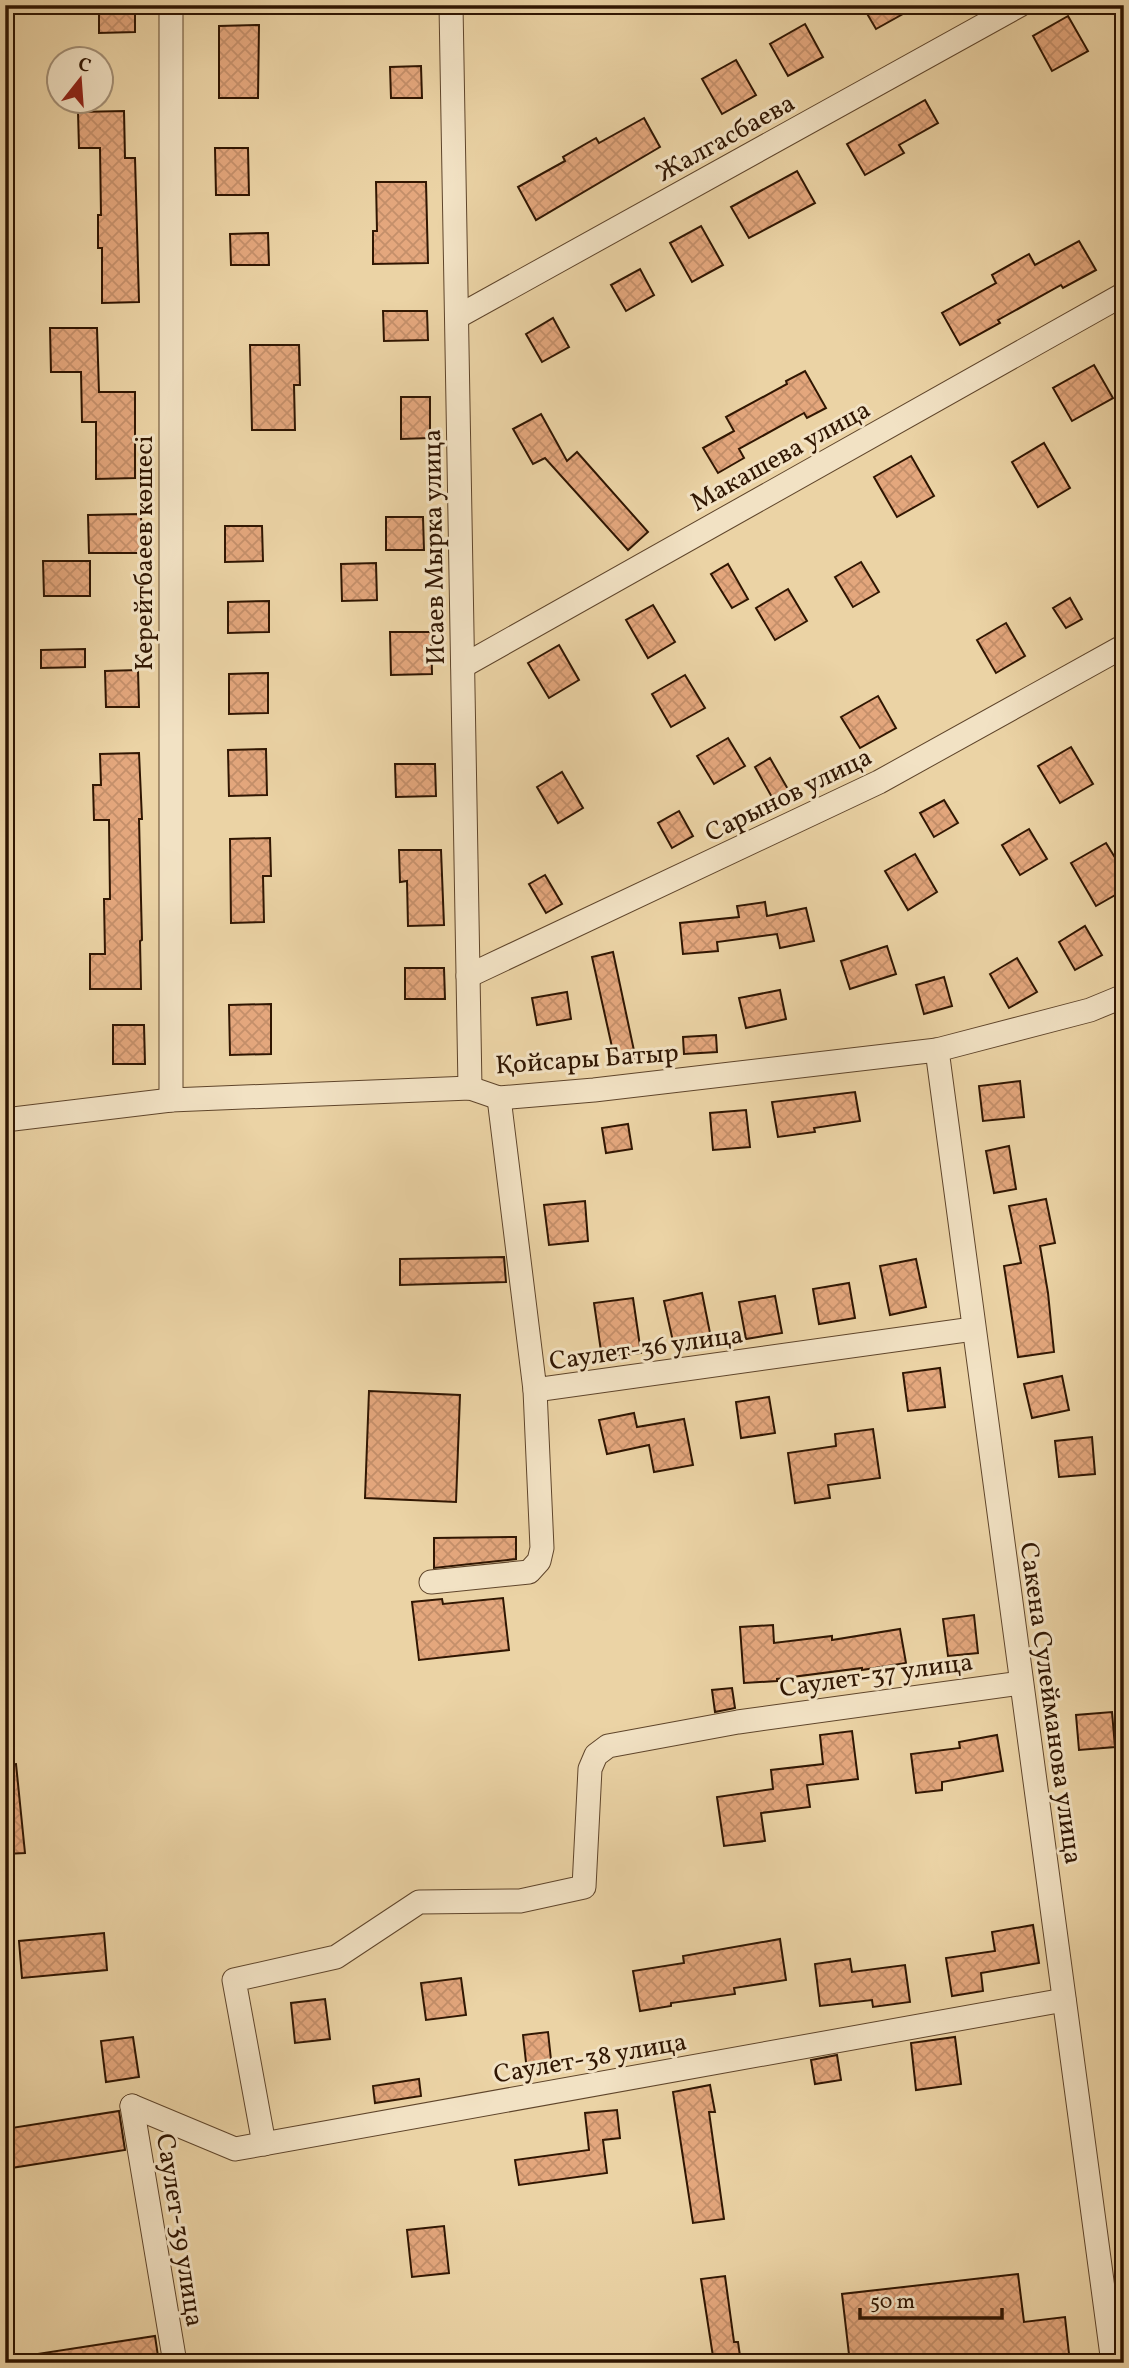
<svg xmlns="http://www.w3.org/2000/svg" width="1129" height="2368" font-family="Vollkorn,serif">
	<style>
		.building { fill: url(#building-cross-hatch); stroke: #301602; stroke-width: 2 }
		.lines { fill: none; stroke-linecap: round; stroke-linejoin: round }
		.minor-casing { stroke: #5f452b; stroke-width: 25 }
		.minor { stroke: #f2e2c4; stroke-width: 23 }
		.labels { text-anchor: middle; stroke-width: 6; stroke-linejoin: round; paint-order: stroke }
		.street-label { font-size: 26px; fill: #301602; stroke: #f2e2c4 }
	</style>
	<defs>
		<pattern id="building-cross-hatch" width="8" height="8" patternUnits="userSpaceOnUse" patternTransform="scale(1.75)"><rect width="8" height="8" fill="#e4a77d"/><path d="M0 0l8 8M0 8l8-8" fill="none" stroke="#c48f6a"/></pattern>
	</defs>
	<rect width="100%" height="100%" fill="#ebd3a5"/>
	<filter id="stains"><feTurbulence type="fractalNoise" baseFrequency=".00286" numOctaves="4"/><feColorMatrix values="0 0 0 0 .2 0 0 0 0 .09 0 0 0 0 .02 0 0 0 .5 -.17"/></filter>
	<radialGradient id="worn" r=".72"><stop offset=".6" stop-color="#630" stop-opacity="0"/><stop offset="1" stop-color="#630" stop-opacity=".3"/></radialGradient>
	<!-- building -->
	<g class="building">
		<polygon points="99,5 135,5 135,32 99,33"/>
		<polygon points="862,5 919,5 876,29"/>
		<polygon points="1068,16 1088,51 1052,71 1033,36"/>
		<polygon points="805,24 823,57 788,76 770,44"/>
		<polygon points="259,25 258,98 219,98 219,26"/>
		<polygon points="736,60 756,95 722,114 702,79"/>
		<polygon points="421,66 422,98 391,98 390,67"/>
		<polygon points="925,100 938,123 899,145 904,153 865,175 847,144"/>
		<polygon points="124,111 125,158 135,158 139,302 102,303 102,248 98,248 98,215 101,215 100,148 79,148 78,112"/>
		<polygon points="644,118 660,147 536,220 518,187 565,161 563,157 596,138 599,143"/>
		<polygon points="215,148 248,148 249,195 216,195"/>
		<polygon points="797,171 815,203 749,238 731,207"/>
		<polygon points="376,182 426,182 428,263 373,264 373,231 377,231"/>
		<polygon points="701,226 723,265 692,282 670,243"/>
		<polygon points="268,233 269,265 231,265 230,234"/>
		<polygon points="1079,241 1096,270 1063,288 1061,285 998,320 1000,323 960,345 942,313 996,283 992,275 1029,254 1035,265"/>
		<polygon points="640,269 654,295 626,311 611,285"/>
		<polygon points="383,311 427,311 428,340 384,341"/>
		<polygon points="553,318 569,347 542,362 526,334"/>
		<polygon points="50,328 97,328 99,392 135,392 135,478 96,479 96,422 82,422 81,372 51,372"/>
		<polygon points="250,345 299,345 300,385 294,385 295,430 252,430"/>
		<polygon points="1094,365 1113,398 1072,421 1053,388"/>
		<polygon points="805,371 826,408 807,418 804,413 739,449 744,458 718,473 703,448 734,431 726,417 787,384 786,381"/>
		<polygon points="401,397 430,397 430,438 401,439"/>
		<polygon points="541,414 567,461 577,452 648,532 628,550 545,458 533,464 513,429"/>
		<polygon points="1044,443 1070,488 1038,507 1012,462"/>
		<polygon points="911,456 934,496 897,517 874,477"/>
		<polygon points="141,514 142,553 89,553 88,515"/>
		<polygon points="386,517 423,517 424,550 386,550"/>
		<polygon points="225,526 262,526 263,561 225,562"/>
		<polygon points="43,561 90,561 90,596 44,596"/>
		<polygon points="861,562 879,592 853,607 835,577"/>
		<polygon points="376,563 377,600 342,601 341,564"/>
		<polygon points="728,564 748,599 732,608 711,574"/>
		<polygon points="788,589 807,621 775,640 756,608"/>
		<polygon points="1070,598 1082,619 1066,628 1053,608"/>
		<polygon points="269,601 269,632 228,633 228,602"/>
		<polygon points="653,605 675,642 648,658 626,620"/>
		<polygon points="1006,623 1025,656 996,673 977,640"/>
		<polygon points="390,632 431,632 432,674 391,675"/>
		<polygon points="559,645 579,680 549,698 528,663"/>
		<polygon points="85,649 85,667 41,668 41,650"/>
		<polygon points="138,670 139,707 106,707 105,671"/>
		<polygon points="268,673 268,713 229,714 229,674"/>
		<polygon points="685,675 705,708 671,727 652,694"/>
		<polygon points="878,696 896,728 860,748 841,717"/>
		<polygon points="728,738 745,766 714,784 697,756"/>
		<polygon points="1071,747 1093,784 1060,803 1038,766"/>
		<polygon points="266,749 267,795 229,796 228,750"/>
		<polygon points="139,753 142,819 139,819 142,940 140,941 141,989 90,989 90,954 105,954 104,899 110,899 109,820 94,820 93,785 101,785 100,754"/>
		<polygon points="770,758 789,791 773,799 755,767"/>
		<polygon points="395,764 435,764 436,796 396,797"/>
		<polygon points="562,772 583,808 558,823 537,787"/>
		<polygon points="944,800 958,823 934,837 920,813"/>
		<polygon points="679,811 693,836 672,848 658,823"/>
		<polygon points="1029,829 1047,859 1020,875 1002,845"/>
		<polygon points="270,838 271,876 263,876 264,922 231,923 230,839"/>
		<polygon points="1106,843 1124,872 1124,890 1096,906 1071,863"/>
		<polygon points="399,850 441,850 444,925 408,926 407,881 400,882"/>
		<polygon points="915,854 937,892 908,910 885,871"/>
		<polygon points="545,875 562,904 546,913 529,884"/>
		<polygon points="765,902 767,916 806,908 814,941 780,948 777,934 717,942 718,951 683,954 680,923 739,917 737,906"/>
		<polygon points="1085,926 1102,955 1075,970 1059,942"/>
		<polygon points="887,946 896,974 850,989 841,961"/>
		<polygon points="613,952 636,1060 616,1065 592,957"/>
		<polygon points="1017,958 1037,992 1009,1008 990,974"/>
		<polygon points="405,968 444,968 445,999 405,999"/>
		<polygon points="944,977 952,1006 924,1014 916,985"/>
		<polygon points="780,990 786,1019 746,1028 739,998"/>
		<polygon points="567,992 571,1019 537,1025 532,998"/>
		<polygon points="271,1004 271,1054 230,1055 229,1005"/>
		<polygon points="113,1025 144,1025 145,1064 113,1064"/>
		<polygon points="716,1035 717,1052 684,1054 683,1037"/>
		<polygon points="1020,1081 1024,1117 983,1121 979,1086"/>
		<polygon points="855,1092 860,1121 814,1128 815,1132 778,1137 772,1102"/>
		<polygon points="746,1110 750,1147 713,1150 710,1113"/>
		<polygon points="628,1124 632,1149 606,1153 602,1128"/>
		<polygon points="1009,1146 1016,1189 994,1193 986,1151"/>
		<polygon points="1046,1199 1055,1243 1040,1246 1048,1293 1054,1352 1018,1357 1004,1266 1021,1263 1009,1206"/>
		<polygon points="585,1201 588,1241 549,1245 544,1205"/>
		<polygon points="504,1257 506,1282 400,1285 400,1259"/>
		<polygon points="916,1259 926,1307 890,1315 880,1266"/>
		<polygon points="849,1283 855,1318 819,1324 813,1289"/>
		<polygon points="702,1293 711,1338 674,1346 664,1301"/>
		<polygon points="775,1296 782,1333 746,1339 739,1302"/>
		<polygon points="633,1298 641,1353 602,1358 594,1303"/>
		<polygon points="940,1368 945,1407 908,1411 903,1373"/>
		<polygon points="1062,1376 1069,1410 1032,1418 1024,1384"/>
		<polygon points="369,1391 460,1395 456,1502 365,1498"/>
		<polygon points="769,1397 775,1433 741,1438 736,1402"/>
		<polygon points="634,1413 637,1427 684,1419 693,1465 654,1472 649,1445 607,1454 599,1420"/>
		<polygon points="873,1429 880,1478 828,1485 830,1498 795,1503 788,1453 836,1446 835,1434"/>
		<polygon points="1092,1437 1095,1474 1059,1477 1055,1441"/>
		<polygon points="516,1537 516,1559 434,1568 434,1538"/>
		<polygon points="503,1598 509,1650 419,1660 412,1602 442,1599 443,1604"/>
		<polygon points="974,1615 978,1653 948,1656 943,1619"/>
		<polygon points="773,1625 774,1643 832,1636 832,1640 900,1629 906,1663 862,1670 862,1668 777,1679 777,1681 744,1683 740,1627"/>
		<polygon points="732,1688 735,1708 715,1712 712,1690"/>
		<polygon points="1112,1712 1115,1747 1079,1750 1076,1715"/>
		<polygon points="852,1731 858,1779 807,1785 810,1807 761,1813 765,1841 724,1846 717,1797 773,1789 771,1770 823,1764 820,1735"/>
		<polygon points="997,1735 1003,1771 942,1782 942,1790 916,1793 911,1754 960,1748 959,1742"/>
		<polygon points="16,1764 25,1853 5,1854 5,1765"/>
		<polygon points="1033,1925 1039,1963 981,1973 983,1991 952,1996 946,1958 995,1951 992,1932"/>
		<polygon points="104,1933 107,1970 22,1978 19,1941"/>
		<polygon points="780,1939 786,1980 734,1988 735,1994 671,2003 671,2006 640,2011 633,1971 684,1963 683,1956"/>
		<polygon points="850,1959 852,1972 905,1965 910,2002 873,2007 872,2000 820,2006 815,1964"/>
		<polygon points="461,1978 466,2015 426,2020 421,1983"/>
		<polygon points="325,1999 330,2039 295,2043 291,2003"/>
		<polygon points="548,2032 552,2069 527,2071 523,2035"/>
		<polygon points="133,2037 139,2077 106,2082 101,2041"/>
		<polygon points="955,2037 961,2084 916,2090 911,2043"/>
		<polygon points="837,2055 841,2080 815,2084 811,2060"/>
		<polygon points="419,2079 421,2096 375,2103 373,2086"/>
		<polygon points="710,2085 715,2112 709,2112 724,2219 693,2223 673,2092"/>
		<polygon points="617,2110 620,2138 603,2140 607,2173 519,2185 515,2160 589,2150 585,2113"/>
		<polygon points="119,2111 125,2150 5,2169 5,2129"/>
		<polygon points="444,2226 449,2273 412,2277 407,2230"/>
		<polygon points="1018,2274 1024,2322 1065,2317 1070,2363 850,2363 842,2294"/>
		<polygon points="725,2276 734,2342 738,2342 741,2363 714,2363 701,2279"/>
		<polygon points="155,2336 159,2363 37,2363 37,2354"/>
	</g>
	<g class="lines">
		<!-- minor casing -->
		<g class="minor-casing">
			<g id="minor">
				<polyline points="171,5 171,1100"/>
				<polyline points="451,5 470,1088"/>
				<polyline points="457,317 1020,5"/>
				<polyline points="463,666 1124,294"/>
				<polyline points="468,976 879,782 1124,646"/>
				<polyline points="937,1050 1113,2363"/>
				<polyline points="499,1098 535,1390 973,1329"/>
				<polyline points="5,1120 171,1100 470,1088 499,1098 594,1090 937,1050 1090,1010 1124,996"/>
				<polyline points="431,1582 529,1572 539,1561 542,1548 535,1390"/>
				<polyline points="132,2106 235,2149 1064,2000"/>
				<polyline points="132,2106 175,2363"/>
				<polyline points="264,2144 234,1980 336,1957 419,1902 520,1901 584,1887 590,1769 596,1755 608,1746 738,1722 1021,1683"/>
			</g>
		</g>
		<!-- minor -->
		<use href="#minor" class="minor"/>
	</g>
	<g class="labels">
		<!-- street labels -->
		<g class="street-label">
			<text transform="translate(725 137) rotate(-29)" y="9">Жалгасбаева</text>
			<text transform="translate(780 455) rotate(-29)" y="9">Макашева улица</text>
			<text transform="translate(433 547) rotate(-91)" y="9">Исаев Мырка улица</text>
			<text transform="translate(143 553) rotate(-90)" y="9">Керейтбаеев көшесі</text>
			<text transform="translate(788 794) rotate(-26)" y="9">Сарынов улица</text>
			<text transform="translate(587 1058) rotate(-4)" y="9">Қойсары Батыр</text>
			<text transform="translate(646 1347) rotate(-8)" y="9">Саулет-36 улица</text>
			<text transform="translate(876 1674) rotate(-8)" y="9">Саулет-37 улица</text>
			<text transform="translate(1052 1703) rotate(82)" y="9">Сакена Сулейманова улица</text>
			<text transform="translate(590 2057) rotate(-10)" y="9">Саулет-38 улица</text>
			<text transform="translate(181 2230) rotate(81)" y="9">Саулет-39 улица</text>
		</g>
	</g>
	<!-- margin -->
	<rect width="1129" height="2368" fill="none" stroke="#ebd3a5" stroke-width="28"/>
	<rect x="7" y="7" width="1115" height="2354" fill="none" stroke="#301602" stroke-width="3.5"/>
	<rect x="14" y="14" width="1101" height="2340" fill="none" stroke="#301602" stroke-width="2"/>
	<!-- north arrow -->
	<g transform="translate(80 80) rotate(17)"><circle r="33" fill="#f2e2c4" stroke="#a49076" stroke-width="2"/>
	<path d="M0-5L12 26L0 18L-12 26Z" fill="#8f2418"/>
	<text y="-10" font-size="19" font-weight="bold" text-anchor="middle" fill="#301602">С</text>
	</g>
	<!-- scale -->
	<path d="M860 2308v10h142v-10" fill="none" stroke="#301602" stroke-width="3.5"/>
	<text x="870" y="2308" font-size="21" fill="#301602" stroke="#f2e2c4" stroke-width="5" paint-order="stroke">50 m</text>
	<rect width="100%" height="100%" filter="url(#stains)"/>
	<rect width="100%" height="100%" fill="url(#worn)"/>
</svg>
